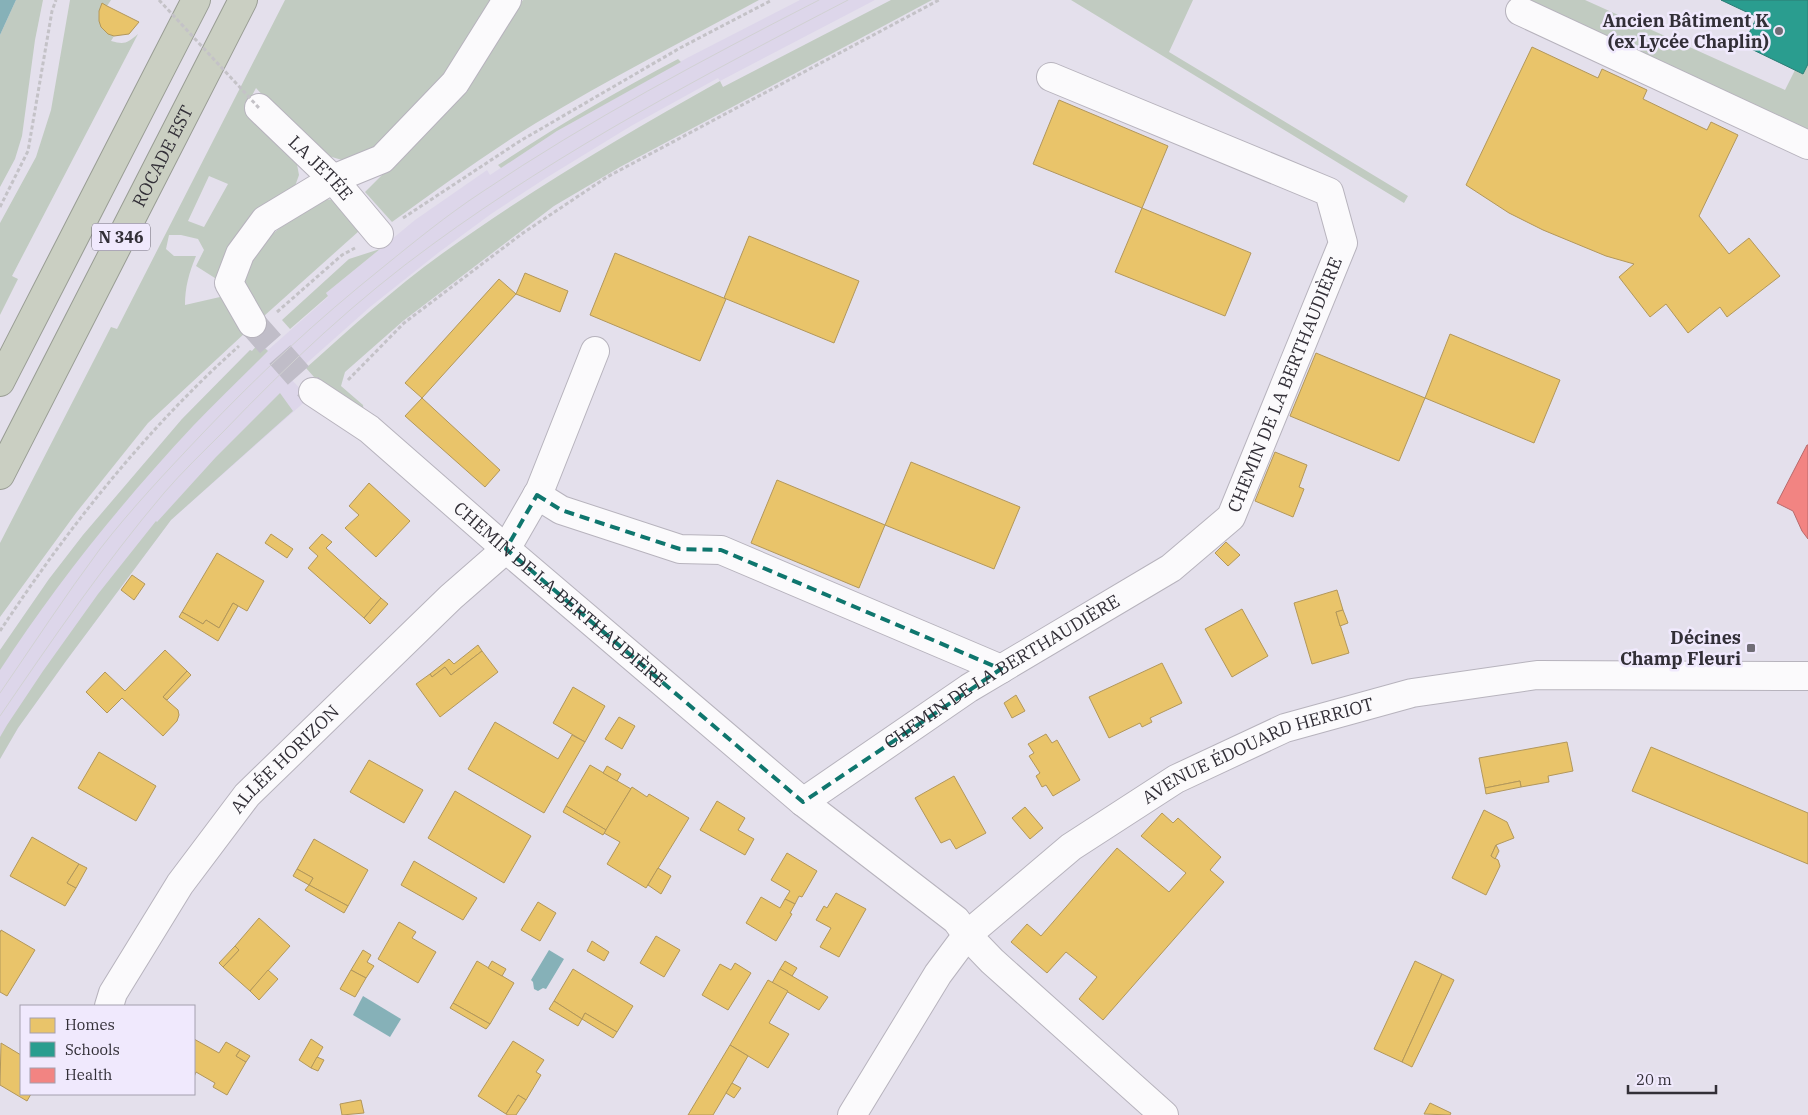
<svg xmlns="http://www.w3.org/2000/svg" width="1808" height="1115" font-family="'IBM Plex Serif',serif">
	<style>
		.built { fill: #ddd6ea }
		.green { fill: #c1cbc1; fill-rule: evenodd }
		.water { fill: #86b1b8 }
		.homes { fill: #e9c46a; stroke: #b2975b }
		.schools { fill: #2a9d8f; stroke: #2c7c75 }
		.health { fill: #f28482; stroke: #b86a6c }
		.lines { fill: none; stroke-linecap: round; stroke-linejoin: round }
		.minor-tunnel { stroke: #c0bdc8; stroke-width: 28; stroke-dasharray: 28 14; stroke-linecap: butt }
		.minor-casing { stroke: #b7b3bd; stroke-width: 30 }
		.highway-casing { stroke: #989c93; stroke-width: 30 }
		.path { stroke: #c4c2c7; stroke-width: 3; stroke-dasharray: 4 2.5; stroke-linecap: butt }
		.minor { stroke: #fbfafc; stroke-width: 28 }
		.highway { stroke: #cacfc2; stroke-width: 28 }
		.tram { stroke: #d1d1d3; stroke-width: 1 }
		.path-bridge { stroke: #c4c2c7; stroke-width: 3; stroke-dasharray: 4 2.5; stroke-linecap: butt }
		.marked { fill: none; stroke: #0f766e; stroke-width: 4; stroke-dasharray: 10 6; stroke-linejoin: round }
		.poi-dot { fill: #706d76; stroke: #f0e9fd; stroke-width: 2 }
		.labels { text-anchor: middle; stroke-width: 5; stroke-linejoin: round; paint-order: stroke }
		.shield { fill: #f0e9fd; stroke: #6b6772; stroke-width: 1 }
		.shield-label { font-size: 16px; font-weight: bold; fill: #322f37 }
		.poi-label { font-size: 18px; font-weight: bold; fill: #322f37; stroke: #f0e9fd; text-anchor: end }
		.street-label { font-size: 18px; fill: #322f37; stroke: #f0e9fd }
	</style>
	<rect width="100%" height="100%" fill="#e4e0ec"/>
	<!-- built -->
	<polygon class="built" points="800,0 875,0 720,81 718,78 631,126 546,178 491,214 438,253 370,307 290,378 309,398 171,520 66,661 18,728 0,759 0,650 49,579 83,535 182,419 250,350 252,351 259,343 268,350 328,297 326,293 380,249 415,220 487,170 490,175 557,131 687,58"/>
	<!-- green -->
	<g class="green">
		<polygon points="16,0 43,0 35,40 22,136 15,159 0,187 0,35"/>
		<path d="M70,0H111L107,6L99,11C98,23 102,32 114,36L111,41C125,45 127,43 138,34L12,276L18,279L0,315V223L36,157L51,110Z"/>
		<path d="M285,0H493L462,53L413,112L368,153L342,160L315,152L256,88L246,107L296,159L299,175L294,189L218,280L196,266L204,250L198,239L181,235H169L166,249L174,256H196C189,273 185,287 185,305L220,297L246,332L148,423L76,513L0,617V543L111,327L117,329ZM209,176L228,184L204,227L188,221Z"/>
		<path d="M523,0H759C685,40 609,79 536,123C487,153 439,188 392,222L365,192L399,158Z"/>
		<path d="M891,0H932L620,167L554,206L403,321L345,372L341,386L363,405L364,413L322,386L306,368C350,329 394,288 443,253C531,190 625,134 720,81L723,87Z"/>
		<polygon points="1071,0 1193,0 1169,52 1408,196 1404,203"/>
		<polygon points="1530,0 1585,0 1785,90 1795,70 1803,74 1808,64 1808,130"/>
		<path d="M678,59L681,62L557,131L501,168L498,165C557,126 617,91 678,59Z"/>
		<polygon points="325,199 333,200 359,231 264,316 238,288 252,250 280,228"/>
		<polygon points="380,249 326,293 328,296 290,329 282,320 349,259"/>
		<path d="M259,343L268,351C243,376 217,401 193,426C122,502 56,584 0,670V650L49,579L83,535L182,419L250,350L252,351Z"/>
		<polygon points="280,393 293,411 171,520 66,661 18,728 0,759 0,737 7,725 43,671 98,594 156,521 157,522 216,457"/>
	</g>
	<!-- water -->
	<g class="water">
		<polygon points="0,0 16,0 0,35"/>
		<polygon points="549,950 564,959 546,989 543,988 538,991 534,989 533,982 531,980"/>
		<polygon points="363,996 401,1019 390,1037 353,1015"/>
	</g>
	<!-- homes -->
	<g class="homes">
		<polygon points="102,3 107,6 139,22 129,34 114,36 108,34 101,27 99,21 99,11"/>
		<polygon points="1532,47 1598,78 1602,69 1647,90 1643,99 1707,130 1711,122 1738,135 1699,216 1729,254 1749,238 1780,276 1727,317 1720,307 1688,333 1666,304 1650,317 1619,277 1634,264 1606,256 1543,230 1509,213 1466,185"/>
		<polygon points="1059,100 1168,146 1142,208 1033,164"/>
		<polygon points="1142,208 1251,253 1225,316 1115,272"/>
		<polygon points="749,236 859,281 834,343 724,298"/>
		<polygon points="615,253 726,299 700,361 590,315"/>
		<polygon points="525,273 568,291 560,312 516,294"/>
		<polygon points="499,279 516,294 422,398 405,383"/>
		<polygon points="1450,334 1560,380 1534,443 1425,398"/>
		<polygon points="1316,353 1425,398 1399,461 1290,416"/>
		<polygon points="422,398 500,470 485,487 405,416"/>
		<polygon points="1275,452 1307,465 1299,487 1304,489 1293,517 1255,501"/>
		<polygon points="911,462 1020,507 994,569 885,525"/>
		<polygon points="777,480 885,525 859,588 751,543"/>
		<polygon points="369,483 410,521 376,557 345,528 359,515 349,506"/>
		<polygon points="271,534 293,549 287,558 265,543"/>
		<polygon points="322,534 332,542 326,548 381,598 364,618 308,568 318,556 309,548"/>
		<polygon points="1226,542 1240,555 1228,566 1215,553"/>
		<polygon points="217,553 264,581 247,611 233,603 219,628 206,620 203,624 182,612"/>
		<polygon points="132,575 145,584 134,600 121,590"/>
		<polygon points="1337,590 1343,610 1336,612 1349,653 1312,664 1294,603"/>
		<polygon points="381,598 388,604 370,624 364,618"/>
		<polygon points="233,603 238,606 218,641 179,617 182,612 203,624 206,620 219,628"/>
		<polygon points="1242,609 1268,656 1232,677 1205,629"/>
		<polygon points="1343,610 1348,623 1340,626 1336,612"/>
		<polygon points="478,645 482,651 451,675 445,667 432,677 430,674 449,659 454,664"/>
		<polygon points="165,650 187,671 163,697 178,710 179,715 177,721 163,736 122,698 107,713 86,692 105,672 125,691"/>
		<polygon points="482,651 498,672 440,717 416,684 430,674 432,677 445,667 451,675"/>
		<polygon points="1162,663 1182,703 1150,718 1152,722 1142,727 1140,723 1109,738 1089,697"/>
		<polygon points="187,671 191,675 167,700 163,697"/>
		<polygon points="573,687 605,706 585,742 553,723"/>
		<polygon points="1016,695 1025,711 1012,718 1004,703"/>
		<polygon points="619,717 635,726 622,749 605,739"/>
		<polygon points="495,722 558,759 572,735 585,742 544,813 468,769"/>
		<polygon points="1046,734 1052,743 1057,740 1080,780 1053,796 1046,785 1042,787 1036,776 1040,773 1029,756 1034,753 1028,744"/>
		<polygon points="1567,742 1573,771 1548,776 1549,782 1521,787 1520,781 1485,788 1479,758"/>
		<polygon points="1651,747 1808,813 1808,864 1632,791"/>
		<polygon points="99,752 156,786 136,821 78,788"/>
		<polygon points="369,760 423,790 404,823 350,792"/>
		<polygon points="590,765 631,789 606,830 566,806"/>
		<polygon points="607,766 621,774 617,781 603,773"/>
		<polygon points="954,776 986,833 956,849 950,839 941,843 915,798"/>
		<polygon points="1520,781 1521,787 1486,794 1485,788"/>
		<polygon points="632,787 647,797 649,794 689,818 646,888 607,864 620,842 604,833"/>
		<polygon points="455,791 531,836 504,883 428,838"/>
		<polygon points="717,801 745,818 738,830 754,839 745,855 700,830"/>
		<polygon points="566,806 606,830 603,835 563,812"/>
		<polygon points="1025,807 1043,828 1030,839 1012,818"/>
		<polygon points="1484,810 1507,822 1514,838 1496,845 1491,856 1498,860 1500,866 1486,895 1452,878"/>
		<polygon points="1162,813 1173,823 1178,818 1221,857 1210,870 1224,882 1103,1020 1079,999 1097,977 1066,952 1047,973 1011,942 1027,924 1041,936 1117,848 1169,892 1186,873 1141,836"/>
		<polygon points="32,837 79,864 67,883 76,888 65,906 10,876"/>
		<polygon points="314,839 368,870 348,906 309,885 313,878 297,869"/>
		<polygon points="1496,845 1499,851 1495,859 1491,856"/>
		<polygon points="787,853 817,871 802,897 799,896 795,904 785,899 790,891 771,880"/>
		<polygon points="414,861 477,898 463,920 401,885"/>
		<polygon points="79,864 87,868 76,888 67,883"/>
		<polygon points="658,868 671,876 661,894 648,885"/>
		<polygon points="297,869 313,878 309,885 293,876"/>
		<polygon points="309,885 348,906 344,913 305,890"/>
		<polygon points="836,893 866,909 839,957 820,947 831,928 816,920 824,906 827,908"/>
		<polygon points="761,897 780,908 785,899 795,904 790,913 792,914 776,941 746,923"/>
		<polygon points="538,902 556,913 540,941 521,930"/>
		<polygon points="259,918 290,946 250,991 223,967 239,950 235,946"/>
		<polygon points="399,922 416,932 412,938 436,952 418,983 378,959"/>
		<polygon points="1,930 35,950 7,996 0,992 0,933"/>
		<polygon points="656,936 680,950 664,977 640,963"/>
		<polygon points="592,941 609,952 604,961 587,951"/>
		<polygon points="235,946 239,950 223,967 219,963"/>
		<polygon points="363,950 371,955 367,962 374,966 366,978 351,970"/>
		<polygon points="477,961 514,983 490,1024 453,1003"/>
		<polygon points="492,961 506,969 502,976 488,968"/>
		<polygon points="785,961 797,968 792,976 780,969"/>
		<polygon points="1415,961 1442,974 1402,1062 1374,1049"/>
		<polygon points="735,963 751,973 728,1010 702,995 720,964 731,970"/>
		<polygon points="573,969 633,1006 617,1032 585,1013 582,1019 554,1001"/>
		<polygon points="780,969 828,997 819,1010 772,983"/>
		<polygon points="268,970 278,979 259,1000 250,991"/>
		<polygon points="351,970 366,978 355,997 340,989"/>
		<polygon points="1442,974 1454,980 1412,1067 1402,1062"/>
		<polygon points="768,980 788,991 769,1023 789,1034 768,1068 730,1045"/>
		<polygon points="554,1001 582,1019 578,1026 549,1009"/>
		<polygon points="453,1003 490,1024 486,1029 450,1008"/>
		<polygon points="585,1013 617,1032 613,1038 582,1019"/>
		<polygon points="194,1039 219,1053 226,1042 240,1050 236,1056 246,1062 227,1095 213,1087 215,1083 196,1072 194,1077"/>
		<polygon points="311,1039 323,1047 311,1068 299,1060"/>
		<polygon points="513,1041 544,1060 536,1072 541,1075 526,1100 518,1095 506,1114 478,1096"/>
		<polygon points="1,1043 21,1055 21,1094 31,1094 27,1101 0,1085"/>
		<polygon points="730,1045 748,1056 732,1083 713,1115 688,1115"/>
		<polygon points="240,1050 250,1056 246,1062 236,1056"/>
		<polygon points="317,1057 324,1060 318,1071 311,1068"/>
		<polygon points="732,1083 741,1088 734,1098 726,1093"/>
		<polygon points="518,1095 526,1100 516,1115 508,1115 506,1114"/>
		<polygon points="361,1100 364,1113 342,1115 340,1104"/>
		<polygon points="1430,1103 1451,1113 1450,1115 1424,1114"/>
	</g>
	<!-- schools -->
	<polygon class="schools" points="1721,0 1808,0 1808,64 1803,74 1743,45 1757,17"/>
	<!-- health -->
	<polygon class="health" points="1807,445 1808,445 1808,539 1802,531 1793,511 1777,503"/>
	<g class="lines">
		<!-- minor-tunnel -->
		<polyline class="minor-tunnel" points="252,323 313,392"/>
		<!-- minor casing -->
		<g class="minor-casing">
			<g id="minor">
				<polyline points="1520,11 1808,145"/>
				<path id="s1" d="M259,108L333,179L379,234"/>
				<polyline points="252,323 229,283 240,254 265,220 333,179 382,159 455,83 507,0"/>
				<path id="s2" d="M313,392L369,429L506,549L803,802L956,920L967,935L992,961L1164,1115"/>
				<polyline points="537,495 561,510 680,549 721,550 1001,669"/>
				<path id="s3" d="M803,802L969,688L1171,568L1231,517L1343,243L1329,192L1051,77"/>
				<path id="s4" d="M109,1006L113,993L180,884L247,795L451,597L506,549L540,490L595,351"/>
				<path id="s5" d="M852,1115L938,974L967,935L1071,847L1176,779L1285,728L1412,693L1537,675L1808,676"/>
			</g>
		</g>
		<!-- highway casing -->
		<g class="highway-casing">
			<g id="highway">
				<polyline points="0,382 196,0"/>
				<path id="s6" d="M0,475L243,0"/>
			</g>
		</g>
		<!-- path -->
		<g class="path">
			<polyline points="0,207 28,151 52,11 56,0"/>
			<polyline points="403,218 520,141 680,48 772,0"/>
			<polyline points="277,312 342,255 355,248"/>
			<polyline points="348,380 404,323 523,233 607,177 939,0"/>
			<path d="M0,631C68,528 146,429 239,346"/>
		</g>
		<!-- minor -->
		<use href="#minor" class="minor"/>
		<!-- highway -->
		<use href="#highway" class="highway"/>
		<!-- tram -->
		<g class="tram">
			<path d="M0,693C33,645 65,596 100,549C131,509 166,472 201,435C258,375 317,320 382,268C414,242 447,215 482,192C589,120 704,59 819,0"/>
			<path d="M0,716C52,640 104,564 164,493C182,472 203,452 223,432C288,364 357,299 433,244C563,149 706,74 848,0"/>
		</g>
		<!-- path-bridge -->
		<polyline class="path-bridge" points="159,0 259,108"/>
	</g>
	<!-- marked area -->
	<path class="marked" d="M537,495L561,510L680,549L721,550L1001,669L803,802L506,549Z"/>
	<!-- markers -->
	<g class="poi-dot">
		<circle cx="1779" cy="31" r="5"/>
		<rect x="1746" y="643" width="10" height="10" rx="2.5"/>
	</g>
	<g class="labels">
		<!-- shield labels -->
		<rect class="shield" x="92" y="223.5" width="58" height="27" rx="4"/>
		<g class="shield-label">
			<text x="121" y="243">N 346</text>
		</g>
		<!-- poi labels -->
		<g class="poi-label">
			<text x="1769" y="27">Ancien Bâtiment K<tspan x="1769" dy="21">(ex Lycée Chaplin)</tspan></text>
			<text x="1741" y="644">Décines<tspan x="1741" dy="21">Champ Fleuri</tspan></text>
		</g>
		<!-- street labels -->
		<g class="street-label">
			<text dy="6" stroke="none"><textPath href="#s6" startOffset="358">ROCADE EST</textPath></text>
			<text dy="6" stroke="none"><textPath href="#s1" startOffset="86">LA JETÉE</textPath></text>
			<text dy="6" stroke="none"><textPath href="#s3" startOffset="658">CHEMIN DE LA BERTHAUDIÈRE</textPath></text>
			<text dy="6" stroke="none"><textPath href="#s2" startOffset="320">CHEMIN DE LA BERTHAUDIÈRE</textPath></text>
			<text dy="6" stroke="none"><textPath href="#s3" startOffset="238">CHEMIN DE LA BERTHAUDIÈRE</textPath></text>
			<text dy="6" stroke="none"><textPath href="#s5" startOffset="562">AVENUE ÉDOUARD HERRIOT</textPath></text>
			<text dy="6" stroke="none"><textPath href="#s4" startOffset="305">ALLÉE HORIZON</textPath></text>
		</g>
	</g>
	<!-- legend -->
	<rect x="20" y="1005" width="175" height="90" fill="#f0e9fd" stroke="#a49fae"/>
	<rect x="30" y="1018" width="25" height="15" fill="#e9c46a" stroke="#a49fae"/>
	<text x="65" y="1030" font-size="15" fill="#322f37">Homes</text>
	<rect x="30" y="1042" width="25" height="15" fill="#2a9d8f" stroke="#a49fae"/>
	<text x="65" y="1055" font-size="15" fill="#322f37">Schools</text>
	<rect x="30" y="1068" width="25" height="15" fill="#f28482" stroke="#a49fae"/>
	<text x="65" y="1080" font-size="15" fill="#322f37">Health</text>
	<!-- scale -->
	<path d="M1628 1085v8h88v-8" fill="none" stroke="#322f37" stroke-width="2.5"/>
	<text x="1636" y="1085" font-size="15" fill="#322f37" stroke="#f0e9fd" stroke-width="4" paint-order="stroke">20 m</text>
</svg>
